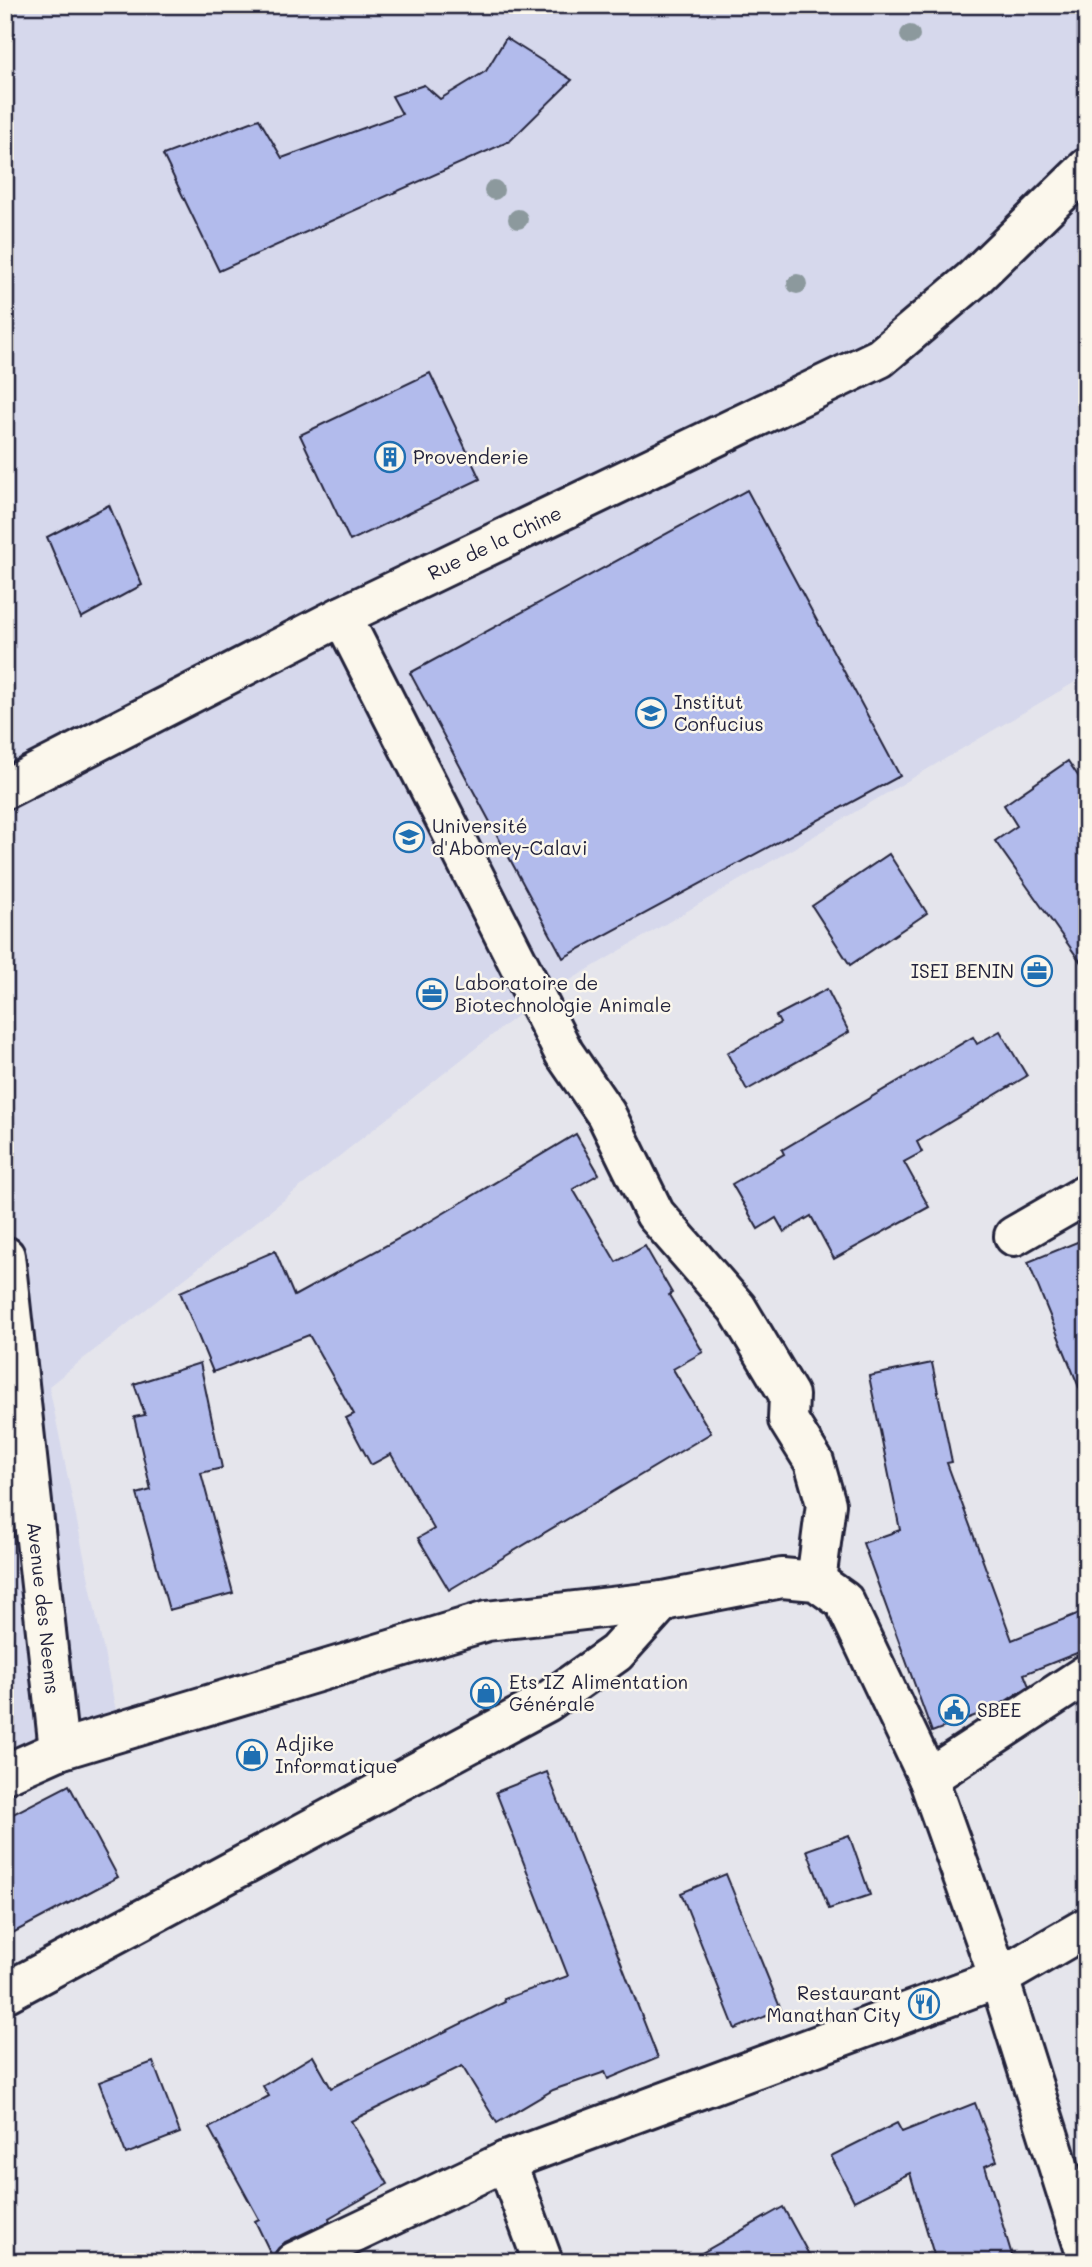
<svg xmlns="http://www.w3.org/2000/svg" width="1092" height="2267" font-family="Mali,sans-serif">
	<style>
		.built { fill: #d6d8ec }
		.building { fill: #b2bbec; stroke: #22223b; stroke-width: 2 }
		.lines { fill: none; stroke-linecap: round; stroke-linejoin: round }
		.minor-casing { stroke: #22223b; stroke-width: 44 }
		.minor { stroke: #fbf7ec; stroke-width: 38 }
		.tree { fill: #8c999d }
		.labels { text-anchor: middle; stroke-width: 5; stroke-linejoin: round; paint-order: stroke }
		.poi-label { font-size: 19px; fill: #22223b; stroke: #fbf7ec; text-anchor: start }
		.street-label { font-size: 19px; fill: #22223b; stroke: #fbf7ec }
	</style>
	<rect width="100%" height="100%" fill="#e5e5ec"/>
	<filter id="ink" filterUnits="userSpaceOnUse"><feTurbulence type="fractalNoise" baseFrequency=".0143" numOctaves="2"/><feDisplacementMap in="SourceGraphic" scale="14" xChannelSelector="R" yChannelSelector="G"/><feConvolveMatrix kernelMatrix="1 2 1 2 8 2 1 2 1" color-interpolation-filters="sRGB"/></filter>
	<g filter="url(#ink)">
		<!-- built -->
		<polygon class="built" points="5,5 1087,5 1087,675 538,999 49,1386 116,1711 5,1754"/>
		<!-- building -->
		<g class="building">
			<polygon points="506,38 572,80 510,141 219,271 163,155 259,119 282,158 402,114 392,96 424,85 440,99 486,71"/>
			<polygon points="430,373 480,479 350,541 300,435"/>
			<polygon points="747,490 900,776 563,958 410,673"/>
			<polygon points="109,505 142,585 81,618 47,537"/>
			<polygon points="1068,761 1087,789 1087,971 995,841 1017,826 1004,805"/>
			<polygon points="889,854 927,913 850,965 812,906"/>
			<polygon points="827,989 849,1032 747,1090 727,1053 780,1023 776,1016"/>
			<polygon points="1000,1031 1027,1076 917,1142 922,1152 904,1162 929,1207 834,1259 811,1216 784,1232 776,1218 758,1229 732,1184 784,1154 782,1150 973,1037 977,1044"/>
			<polygon points="576,1134 599,1174 573,1189 616,1262 645,1246 672,1293 669,1295 703,1352 673,1369 711,1433 449,1590 418,1538 434,1529 391,1454 371,1465 346,1418 354,1414 309,1335 213,1372 180,1292 275,1251 294,1296 429,1222"/>
			<polygon points="1087,1238 1087,1402 1085,1402 1028,1262"/>
			<polygon points="200,1363 222,1468 201,1473 233,1593 169,1610 137,1494 151,1490 134,1417 145,1415 134,1384"/>
			<polygon points="932,1363 952,1462 947,1463 1012,1640 1087,1610 1087,1649 1024,1674 1029,1686 995,1708 932,1732 863,1543 900,1530 869,1376"/>
			<polygon points="547,1772 658,2058 608,2079 605,2072 553,2090 497,2123 462,2066 351,2121 388,2184 329,2218 330,2221 285,2242 272,2256 255,2221 259,2219 209,2128 269,2096 263,2086 313,2056 331,2088 505,2002 504,1999 568,1976 496,1792"/>
			<polygon points="69,1785 118,1877 5,1937 5,1818"/>
			<polygon points="849,1835 870,1895 829,1909 807,1850"/>
			<polygon points="726,1874 781,2010 735,2029 681,1893"/>
			<polygon points="153,2062 180,2133 126,2154 99,2082"/>
			<polygon points="975,2103 997,2161 985,2166 1014,2262 936,2262 910,2173 854,2201 831,2156 897,2123 902,2132"/>
			<polygon points="783,2207 813,2262 686,2262"/>
		</g>
		<g class="lines">
			<!-- minor casing -->
			<g class="minor-casing">
				<g id="minor">
					<polyline points="342,616 564,1053 606,1114 655,1214 737,1308 789,1395 788,1420 814,1462 826,1504 816,1581"/>
					<path id="s1" d="M5,789L342,616L880,358L972,280L1087,168"/>
					<polyline points="1014,1236 1087,1194"/>
					<path id="s2" d="M5,1256L59,1750"/>
					<polyline points="5,1774 59,1750 487,1621 663,1601 782,1578 816,1581 844,1601 928,1778 999,1978 1087,2257"/>
					<polyline points="928,1778 1087,1674"/>
					<polyline points="5,1993 547,1702 616,1653 663,1601"/>
					<polyline points="506,2161 543,2262"/>
					<polyline points="294,2262 506,2161 999,1978 1087,1927"/>
				</g>
			</g>
			<!-- minor -->
			<use href="#minor" class="minor"/>
		</g>
		<!-- trees -->
		<g class="tree">
			<circle cx="910" cy="35" r="10"/>
			<circle cx="494" cy="190" r="10"/>
			<circle cx="518" cy="219" r="10"/>
			<circle cx="797" cy="284" r="10"/>
		</g>
	</g>
	<!-- icons -->
	<defs>
		<g id="building-ring" transform="scale(1.575)"><circle r="9.5" fill="#fbf7ec" stroke="#1f6fb2" stroke-width="1.5"/><path d="M-4-6H4V6H1V3H-1V6H-4ZM-2.5-4.3h1.7v1.8h-1.7ZM.8-4.3h1.7v1.8H.8ZM-2.5-1h1.7V.8h-1.7ZM.8-1h1.7V.8H.8Z" fill="#1f6fb2"/></g>
		<g id="university-ring" transform="scale(1.575)"><circle r="9.5" fill="#fbf7ec" stroke="#1f6fb2" stroke-width="1.5"/><path d="M0-5L7-2L0 1L-7-2ZM-4 1L0 2.5L4 1V4Q0 6-4 4Z" fill="#1f6fb2"/></g>
		<g id="office-ring" transform="scale(1.575)"><circle r="9.5" fill="#fbf7ec" stroke="#1f6fb2" stroke-width="1.5"/><path d="M-6-3h4V-5.5h4V-3h4V5H-6ZM-1-4.5V-3h2v-1.5ZM-6 0V1H6V0Z" fill="#1f6fb2"/></g>
		<g id="shop-ring" transform="scale(1.575)"><circle r="9.5" fill="#fbf7ec" stroke="#1f6fb2" stroke-width="1.5"/><path d="M-5-2.5h2.3a2.7 3.5 0 0 1 5.4 0H5L5.5 6h-11ZM-1.5-2.5h3a1.5 2.3 0 0 0-3 0Z" fill="#1f6fb2"/></g>
		<g id="civic-ring" transform="scale(1.575)"><circle r="9.5" fill="#fbf7ec" stroke="#1f6fb2" stroke-width="1.5"/><path d="M-.6-6.5H3V-4.5H.6V-3L4-1V1h2V6H-6V1h2V-1L-.6-3ZM-1.2 2.5V6h2.4V2.5Z" fill="#1f6fb2"/></g>
		<g id="restaurant-ring" transform="scale(1.575)"><circle r="9.5" fill="#fbf7ec" stroke="#1f6fb2" stroke-width="1.5"/><path d="M-5-6h1v4h1v-4h1v4h1v-4h1v5L-1.5 .5V6h-2V.5L-5-1ZM5-6V6H3V1.5H1.5Q1.5-4 5-6Z" fill="#1f6fb2"/></g>
	</defs>
	<g fill-rule="evenodd">
		<use href="#building-ring" x="390" y="457"/>
		<use href="#university-ring" x="651" y="713"/>
		<use href="#university-ring" x="409" y="837"/>
		<use href="#office-ring" x="1037" y="971"/>
		<use href="#office-ring" x="432" y="994"/>
		<use href="#shop-ring" x="486" y="1693"/>
		<use href="#civic-ring" x="954" y="1710"/>
		<use href="#shop-ring" x="252" y="1755"/>
		<use href="#restaurant-ring" x="924" y="2004"/>
	</g>
	<g class="labels">
		<!-- poi labels -->
		<g class="poi-label">
			<text x="413" y="464">Provenderie</text>
			<text x="674" y="709">Institut<tspan x="674" dy="22">Confucius</tspan></text>
			<text x="432" y="833">Université<tspan x="432" dy="22">d'Abomey-Calavi</tspan></text>
			<text x="1014" y="978" text-anchor="end">ISEI BENIN</text>
			<text x="455" y="990">Laboratoire de<tspan x="455" dy="22">Biotechnologie Animale</tspan></text>
			<text x="509" y="1689">Ets IZ Alimentation<tspan x="509" dy="22">Générale</tspan></text>
			<text x="977" y="1717">SBEE</text>
			<text x="275" y="1751">Adjike<tspan x="275" dy="22">Informatique</tspan></text>
			<text x="901" y="2000" text-anchor="end">Restaurant<tspan x="901" dy="22">Manathan City</tspan></text>
		</g>
		<!-- street labels -->
		<g class="street-label">
			<text dy="7" stroke="none"><textPath href="#s1" startOffset="548">Rue de la Chine</textPath></text>
			<text dy="7" stroke="none"><textPath href="#s2" startOffset="354">Avenue des Neems</textPath></text>
		</g>
	</g>
	<!-- margin -->
	<rect width="1092" height="2267" fill="none" stroke="#fbf7ec" stroke-width="28"/>
	<rect x="14" y="14" width="1064" height="2239" fill="none" stroke="#22223b" stroke-width="2.5" filter="url(#ink)"/>
</svg>
